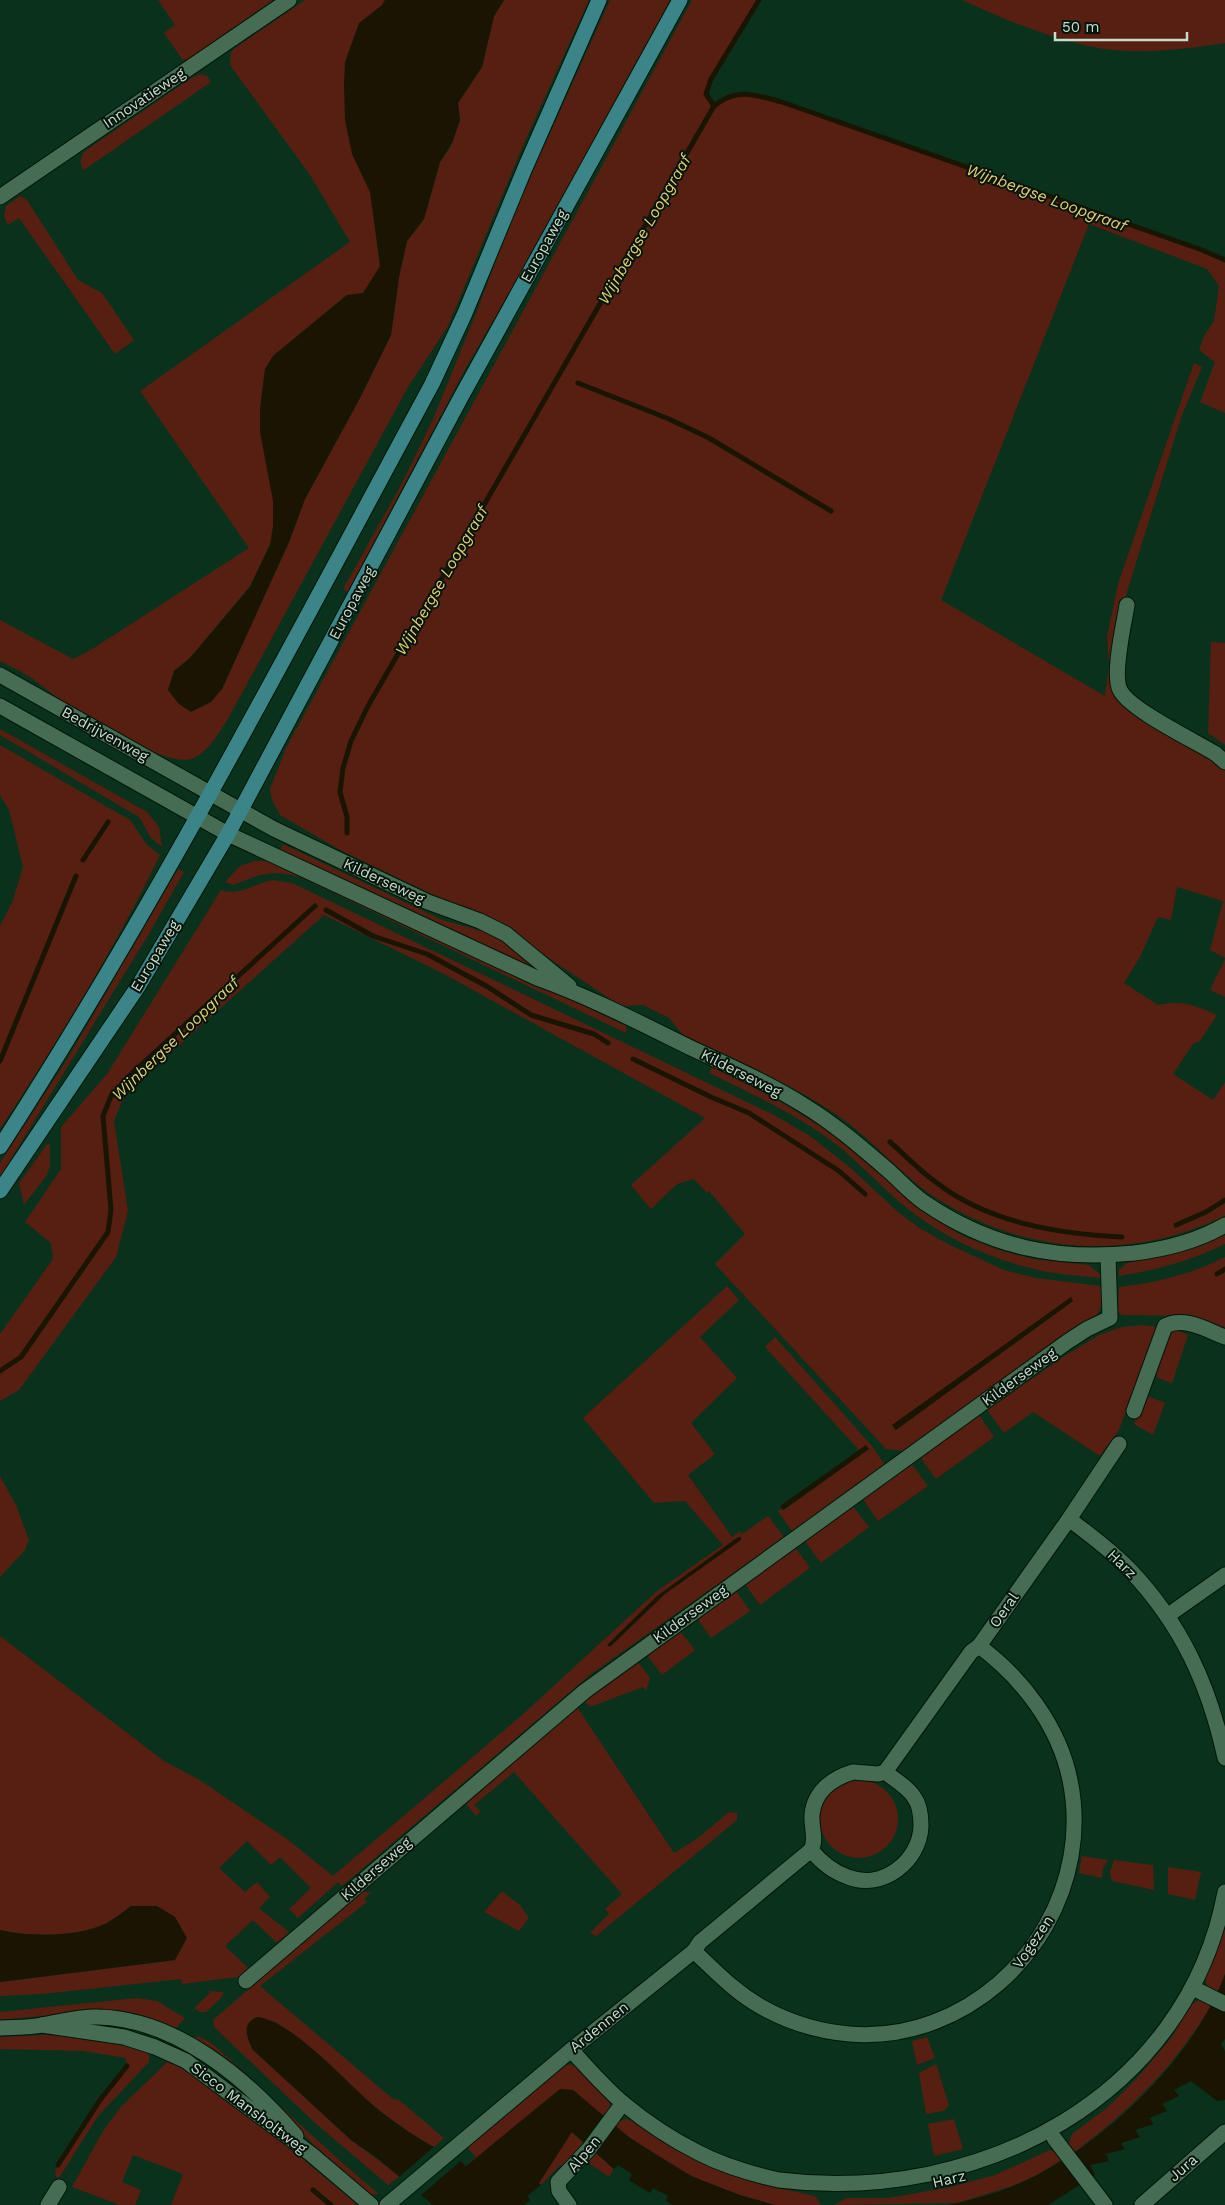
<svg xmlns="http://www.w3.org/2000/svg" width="1225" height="2205" font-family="'Work Sans',sans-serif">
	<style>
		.green { fill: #561f11; fill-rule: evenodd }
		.water { fill: #1a1502 }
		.pier { fill: #0a311c }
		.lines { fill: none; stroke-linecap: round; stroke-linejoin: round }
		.stream { stroke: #1a1502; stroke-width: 5 }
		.minor-casing { stroke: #001708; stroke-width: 17 }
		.tertiary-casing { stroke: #001708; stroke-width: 17 }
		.secondary-casing { stroke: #001708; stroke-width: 17 }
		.primary-casing { stroke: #001708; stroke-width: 17 }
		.minor { stroke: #466d54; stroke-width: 15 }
		.tertiary { stroke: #466d54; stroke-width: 15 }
		.secondary { stroke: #466d54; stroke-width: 15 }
		.primary { stroke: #3b8588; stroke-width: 15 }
		.labels { text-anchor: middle; stroke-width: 4; stroke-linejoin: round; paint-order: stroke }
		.street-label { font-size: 15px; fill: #c7dccd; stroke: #06150c }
		.water-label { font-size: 16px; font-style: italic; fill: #e6cd6e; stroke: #06150c }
	</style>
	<rect width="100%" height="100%" fill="#0a311c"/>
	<!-- green -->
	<g class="green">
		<polygon points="158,0 273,0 188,60 182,59 164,33 175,25"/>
		<path d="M305,0H395L344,84V89L386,197L382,308L347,295L273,356L265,369L260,409V432L297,487L250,586L190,658L174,671L168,690L179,704L222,689L289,542L305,499L360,398L391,335L399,277L407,241L424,219L440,162L450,148L460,120L458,103L482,67L494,16L504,0H589L525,141L448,326L408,387L229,717C219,732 209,753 191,759C168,766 97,725 76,711C60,701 46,688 30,677C21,671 10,666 0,661V620L73,659L89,651L249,548L140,391L350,242L310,175L230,65L231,52L235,48Z"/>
		<polygon points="610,0 670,0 536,246 467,366 348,592 343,589 402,483 433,419 475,316 514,213"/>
		<path d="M692,0H759L711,79L706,94L714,106C737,87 756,95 782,102L1202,250L1225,260V413L1200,402L1215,362L1199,350L1204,336L1214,321L1219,286L1207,269L1089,224L941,600L1105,696L1109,665L1107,636L1118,584L1194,363L1202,367L1181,418L1117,624V683L1225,764V958L1210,950L1223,901L1177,887L1171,920L1158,917L1140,957L1124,983L1158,1005C1183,1000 1194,1005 1217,1015L1200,1041L1193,1044L1173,1074L1213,1100L1225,1082V1216C1129,1262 1026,1255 936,1198C901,1175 874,1141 840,1117C791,1083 736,1060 683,1035L669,1018L643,1005L623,1006L612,1000L506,930L342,851L280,815L272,800L270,789L286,748Z"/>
		<path d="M962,0H1225V43C1180,50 1133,56 1088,46C1044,36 1003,19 962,0Z"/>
		<path d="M201,74L207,76L211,82L84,170C79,163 80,158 85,151L191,78Z"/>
		<polygon points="20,196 27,200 78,280 102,293 134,340 115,354 19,218 8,225 4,216 6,206"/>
		<polygon points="1211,642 1225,643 1225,745 1208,733"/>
		<polygon points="0,729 147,812 159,827 162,847 151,838 139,817 0,735"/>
		<path d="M0,745L130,820L147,845L160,855C114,950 58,1041 0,1129V926L12,903L23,867L9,810L0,795Z"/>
		<polygon points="283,844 442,920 485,932 504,942 543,970 541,973 279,852"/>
		<path d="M255,861H267L298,873L525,977L626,1026V1033L302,878C273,869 260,874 233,885L225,882L240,866Z"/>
		<polygon points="178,869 184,872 150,932 0,1177 0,1163 68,1058"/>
		<path d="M273,880L292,883L309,891L774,1115L810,1136L852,1169L899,1213L921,1229L950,1245L1004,1270L1036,1278L1101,1286L1102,1303L1096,1318L1010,1375L903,1451L886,1449L715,1264L745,1234L709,1191L707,1193L694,1179L677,1184L651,1209L631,1185L705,1118L444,974L324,915L125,1094L114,1121L128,1211L116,1257L19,1390L0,1401V1334L53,1259L51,1243L25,1222L61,1169V1127L107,1074L221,890C239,897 255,883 273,880ZM1071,1298L1073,1301L895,1430L893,1425Z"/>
		<polygon points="1225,959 1225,997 1210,990"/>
		<path d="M712,1067L769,1095L832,1133L925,1213L963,1236L999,1250L1033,1259L1089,1265L1101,1275V1278C1083,1276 1066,1275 1048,1272C999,1263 947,1240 908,1209C879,1186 855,1157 825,1136C789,1111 748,1092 709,1073Z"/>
		<polygon points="48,1143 50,1144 50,1166 47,1175 24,1205 19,1183"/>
		<path d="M1225,1235V1244C1191,1261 1156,1270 1119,1276V1270L1127,1263L1189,1250Z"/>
		<path d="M1225,1257V1330L1176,1316L1122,1315L1118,1312L1119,1287C1155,1283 1192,1274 1225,1257Z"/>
		<path d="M727,1286L739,1300L700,1337L737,1378L691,1423L715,1454L688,1475L732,1537L740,1531L742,1534L768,1516L784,1537L591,1674L342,1886L338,1882L298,1918L289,1909L311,1888L280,1857L271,1865L247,1841L219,1868L245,1892L257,1882L270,1897L259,1908L289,1932L277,1943L253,1920L225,1946L248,1968L238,1977L182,1984L181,1979L43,1994L0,1996V1982L175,1960L131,1906C123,1912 114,1919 105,1924C78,1937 29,1937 0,1930V1636L164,1761L198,1779L287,1839L333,1876L522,1715L657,1591L723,1545L685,1501L654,1503L583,1418Z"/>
		<polygon points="1143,1325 1159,1327 1130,1409 1125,1413 1119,1430 1100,1456 1033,1412 1004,1433 987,1410 1063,1357 1099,1335 1122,1327"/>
		<polygon points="1176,1330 1188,1335 1172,1383 1158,1378 1154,1371 1169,1335"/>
		<polygon points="775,1337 871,1445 885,1465 792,1531 778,1511 781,1509 784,1510 869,1449 866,1446 859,1450 765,1347"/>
		<polygon points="1145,1395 1165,1403 1153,1435 1134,1424"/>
		<polygon points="979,1415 994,1437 936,1479 920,1457"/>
		<polygon points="911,1463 928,1486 878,1521 862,1498"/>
		<polygon points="0,1476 16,1505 29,1540 25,1550 0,1577"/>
		<polygon points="852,1505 869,1527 821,1563 804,1540"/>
		<polygon points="795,1547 810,1568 760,1605 744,1583"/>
		<polygon points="736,1591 750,1611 711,1638 697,1618"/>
		<polygon points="679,1630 695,1650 662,1675 646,1654"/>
		<polygon points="637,1661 650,1678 646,1691 643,1687 590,1707 584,1700"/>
		<polygon points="577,1707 674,1853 698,1838 729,1812 737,1813 737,1820 596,1936 590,1933 609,1914 605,1909 622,1894 514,1772 474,1805 481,1812 476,1816 465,1803"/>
		<circle cx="859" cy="1819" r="39"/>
		<polygon points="1082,1856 1108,1860 1103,1868 1102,1878 1079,1873"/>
		<polygon points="1114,1860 1153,1865 1154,1890 1112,1881 1110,1872"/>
		<polygon points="1168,1867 1201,1872 1195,1900 1168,1894"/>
		<polygon points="502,1891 520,1905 529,1918 519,1931 484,1912"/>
		<path d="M361,1892H371L364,1899L367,1902L260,1986L393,2099L399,2100L444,2138L434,2147C375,2115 329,2063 276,2022L252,2049L351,2140L397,2174L399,2177L388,2185L313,2121L214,2027L213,2020Z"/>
		<polygon points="1225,1921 1225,1974 1218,1994 1208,1988 1205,1979"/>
		<polygon points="208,1991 224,1992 221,1998 206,2012 200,2012 194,2008 210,1993"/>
		<polygon points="137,1998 157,2001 185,2018 173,2031 60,2014 0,2020 0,2012"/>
		<path d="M1198,2000L1212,2004C1175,2066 1131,2110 1073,2153L1068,2146L1072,2134L1108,2107L1139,2076L1171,2038L1191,2005Z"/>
		<polygon points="66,2034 84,2035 152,2051 149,2054 149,2062 98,2116 59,2178 56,2177 55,2170 100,2100 127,2067 126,2058 83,2051 0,2049 0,2037"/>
		<path d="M195,2037H200L210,2042C267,2092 321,2146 379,2194H371L366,2190L316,2147L271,2102L191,2040Z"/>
		<polygon points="927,2037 935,2058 917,2065 912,2041"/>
		<polygon points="170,2059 233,2101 358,2205 171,2205 183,2174 133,2155 122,2182 141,2190 135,2205 120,2205 72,2187 103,2131 120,2108"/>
		<polygon points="570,2064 578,2068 606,2096 609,2101 611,2111 606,2119 573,2090 468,2180 461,2161 466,2166 476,2157 467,2147 563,2067"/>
		<polygon points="936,2064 949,2105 944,2111 926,2114 919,2073"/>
		<path d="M625,2119L635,2121L724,2172L763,2185L811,2195L816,2197L821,2205C806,2205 789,2205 775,2205C716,2195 661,2161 614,2126L616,2123Z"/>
		<polygon points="954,2119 963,2149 934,2156 928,2124"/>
		<polygon points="571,2132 585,2144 566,2167 560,2165 541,2185 539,2183"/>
		<polygon points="1050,2150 1056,2152 1063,2159 1037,2175 1012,2186 957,2203 834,2205 846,2198 888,2198 951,2187 995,2175"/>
		<polygon points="594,2151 614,2169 609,2177 586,2161"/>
	</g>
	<!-- water -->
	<g class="water">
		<polygon points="385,0 504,0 494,16 482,67 458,103 460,120 453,141 440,162 424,219 407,241 399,277 391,335 360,398 305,499 289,542 222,689 211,702 191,712 179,704 168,690 174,671 190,658 250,587 270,545 273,526 273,501 260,432 260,409 265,369 273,356 347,295 363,293 380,266 370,192 352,154 345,120 344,84 345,62 359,23 382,5"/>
		<polygon points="1071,1297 1073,1301 896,1430 892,1425"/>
		<polygon points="866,1445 869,1449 783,1510 780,1506"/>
		<polygon points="738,1537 741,1537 741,1540 665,1594 610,1647 607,1645 657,1596"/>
		<path d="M131,1906H157L175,1917L187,1938L175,1960L0,1982V1930C29,1937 78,1937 105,1924C114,1919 123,1912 131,1906Z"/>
		<path d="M1225,1974V2039L1221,2044L1225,2051V2100L1217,2101L1191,2081L1174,2090L1179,2096L1162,2104L1167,2111L1149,2118L1154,2124L1135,2130L1140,2137L1121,2143L1125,2149L1106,2154L1109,2161L1090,2165L1095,2175L1048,2205H948C979,2199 1011,2189 1039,2174C1114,2134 1195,2055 1225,1974Z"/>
		<path d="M257,2017C293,2020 350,2087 380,2111C395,2123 413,2135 430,2145C443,2152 456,2155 466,2166L560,2089L573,2090L630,2138L691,2176L740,2195L775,2205H673L666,2201L668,2196L653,2188L650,2193L629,2180L632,2174L618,2165L614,2169L572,2132L539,2183L541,2185L527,2196L530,2200L524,2205H433L377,2158L351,2140L252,2049C247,2036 241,2024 257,2017Z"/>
	</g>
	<!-- pier -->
	<polygon class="pier" points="436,2145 459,2156 462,2160 420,2196 398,2178"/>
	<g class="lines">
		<!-- stream -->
		<g class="stream">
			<polyline points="714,106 706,94 711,79 759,0"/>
			<polyline points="578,383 669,419 709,438 831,511"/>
			<path d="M347,833V817L340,792L343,768L351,741L368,706L714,106C737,87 756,95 782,102L1202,250L1225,260"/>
			<polyline points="83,860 108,822"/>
			<polyline points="326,910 373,936 427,954 488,987 531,1015 594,1034 608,1043"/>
			<polyline points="633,1059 711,1097 749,1113 839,1171 865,1194"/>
			<polyline points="0,1061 76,876"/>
			<path d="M890,1142C906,1156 920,1171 937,1183C989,1223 1059,1234 1122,1237"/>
			<polyline points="1176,1225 1206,1212 1225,1200"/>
			<polyline points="1217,1274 1225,1269"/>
			<polyline points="0,1371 21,1357 108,1232 111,1210 103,1116 111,1096 130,1075 315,906"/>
			<polyline points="58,2165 100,2100 127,2066"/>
			<polyline points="313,2190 331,2205"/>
		</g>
		<!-- minor casing -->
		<g class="minor-casing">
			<g id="minor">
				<polyline points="0,197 289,0"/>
				<path d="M1127,605C1124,624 1112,674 1120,690C1130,710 1195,741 1216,754L1225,762"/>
				<path d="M1134,1411L1165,1326C1184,1316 1207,1330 1225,1337"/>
				<path d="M1069,1519C1090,1535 1112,1551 1130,1570C1182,1625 1209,1685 1225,1758"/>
				<polyline points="1167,1616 1225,1575"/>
				<path d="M853,1772L878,1774L885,1772C895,1780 907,1786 914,1797C920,1805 921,1817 921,1826C920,1861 882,1891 848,1877C833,1872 821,1862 811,1850C817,1839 811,1828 812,1815C814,1791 833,1778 853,1772Z"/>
				<polyline points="885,1772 971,1652 979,1646 1069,1519 1119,1444"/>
				<path d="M694,1951C717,1973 738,1995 767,2010C819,2037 879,2043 934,2022C1030,1986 1091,1882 1070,1780C1059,1726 1022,1678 979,1646"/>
				<polyline points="246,1981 585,1691 1067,1342 1087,1329 1110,1318 1108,1255"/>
				<polyline points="1193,1988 1225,2004"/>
				<path d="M571,2050C588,2068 605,2088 624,2104C647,2123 673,2140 699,2153C724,2166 752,2174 779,2180C980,2205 1187,2096 1225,1892"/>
				<polyline points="1054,2138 1105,2205"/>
				<polyline points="48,2205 59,2187"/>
				<polyline points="387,2205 571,2050 694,1951 700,1942 811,1850"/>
				<polyline points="569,2205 559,2191 558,2182 589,2149 623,2103"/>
				<polyline points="1142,2205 1225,2132"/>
			</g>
		</g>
		<!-- tertiary casing -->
		<g class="tertiary-casing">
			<g id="tertiary">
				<polyline points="240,810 274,829 428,902 480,921 506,934 569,986"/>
				<path d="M228,834L537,978C590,997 640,1023 691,1048C729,1066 769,1083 805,1106C836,1125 862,1148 890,1172C901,1182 912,1194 925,1203C990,1247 1056,1261 1134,1253C1166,1249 1196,1242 1225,1225"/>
				<polyline points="42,2025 124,2037 155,2047 186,2061 311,2154 371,2205"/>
				<path d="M0,2028C14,2027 28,2028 42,2025C61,2022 79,2016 98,2017C177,2019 247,2079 296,2136"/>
			</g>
		</g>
		<!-- secondary casing -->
		<g class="secondary-casing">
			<g id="secondary">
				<polyline points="0,675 240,810"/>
				<polyline points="0,706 228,834"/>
			</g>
		</g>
		<!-- primary casing -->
		<g class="primary-casing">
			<g id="primary">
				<path d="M0,1147C159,901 293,641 432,384L465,313L525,168L599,0"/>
				<polyline points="0,1191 139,985 228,834 461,397 680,0"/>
			</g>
		</g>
		<!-- minor -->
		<use href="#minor" class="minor"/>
		<!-- tertiary -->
		<use href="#tertiary" class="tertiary"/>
		<!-- secondary -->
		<use href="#secondary" class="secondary"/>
		<!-- primary -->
		<use href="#primary" class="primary"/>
	</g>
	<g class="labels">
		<!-- street labels -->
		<g class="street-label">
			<text transform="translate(144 98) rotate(-34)" y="5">Innovatieweg</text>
			<text transform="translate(544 246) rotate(-61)" y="5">Europaweg</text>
			<text transform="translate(352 603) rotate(-62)" y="5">Europaweg</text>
			<text transform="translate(105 734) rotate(29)" y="5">Bedrijvenweg</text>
			<text transform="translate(384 881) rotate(25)" y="5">Kilderseweg</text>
			<text transform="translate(155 956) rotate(-59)" y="5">Europaweg</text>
			<text transform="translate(741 1073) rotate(27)" y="5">Kilderseweg</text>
			<text transform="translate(1019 1377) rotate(-36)" y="5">Kilderseweg</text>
			<text transform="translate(1122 1564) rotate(44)" y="5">Harz</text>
			<text transform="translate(1004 1610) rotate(-55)" y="5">Oeral</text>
			<text transform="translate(690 1614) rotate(-36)" y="5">Kilderseweg</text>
			<text transform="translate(376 1869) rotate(-41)" y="5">Kilderseweg</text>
			<text transform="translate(1033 1942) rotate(-56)" y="5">Vogezen</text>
			<text transform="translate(599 2027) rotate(-39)" y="5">Ardennen</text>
			<text transform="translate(249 2108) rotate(37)" y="5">Sicco Mansholtweg</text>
			<text transform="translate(584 2154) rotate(-50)" y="5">Alpen</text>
			<text transform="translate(1183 2168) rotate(-41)" y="5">Jura</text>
			<text transform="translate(949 2179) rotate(-13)" y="5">Harz</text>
		</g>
		<!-- water labels -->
		<g class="water-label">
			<text transform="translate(1047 197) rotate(20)" y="6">Wijnbergse Loopgraaf</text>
			<text transform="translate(644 229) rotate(-60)" y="6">Wijnbergse Loopgraaf</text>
			<text transform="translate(441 580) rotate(-60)" y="6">Wijnbergse Loopgraaf</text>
			<text transform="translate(175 1038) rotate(-44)" y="6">Wijnbergse Loopgraaf</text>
		</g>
	</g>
	<!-- scale -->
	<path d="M1055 32v8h132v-8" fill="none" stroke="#c7dccd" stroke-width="2.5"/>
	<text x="1062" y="32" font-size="15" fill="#c7dccd" stroke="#06150c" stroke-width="4" paint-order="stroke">50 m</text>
</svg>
